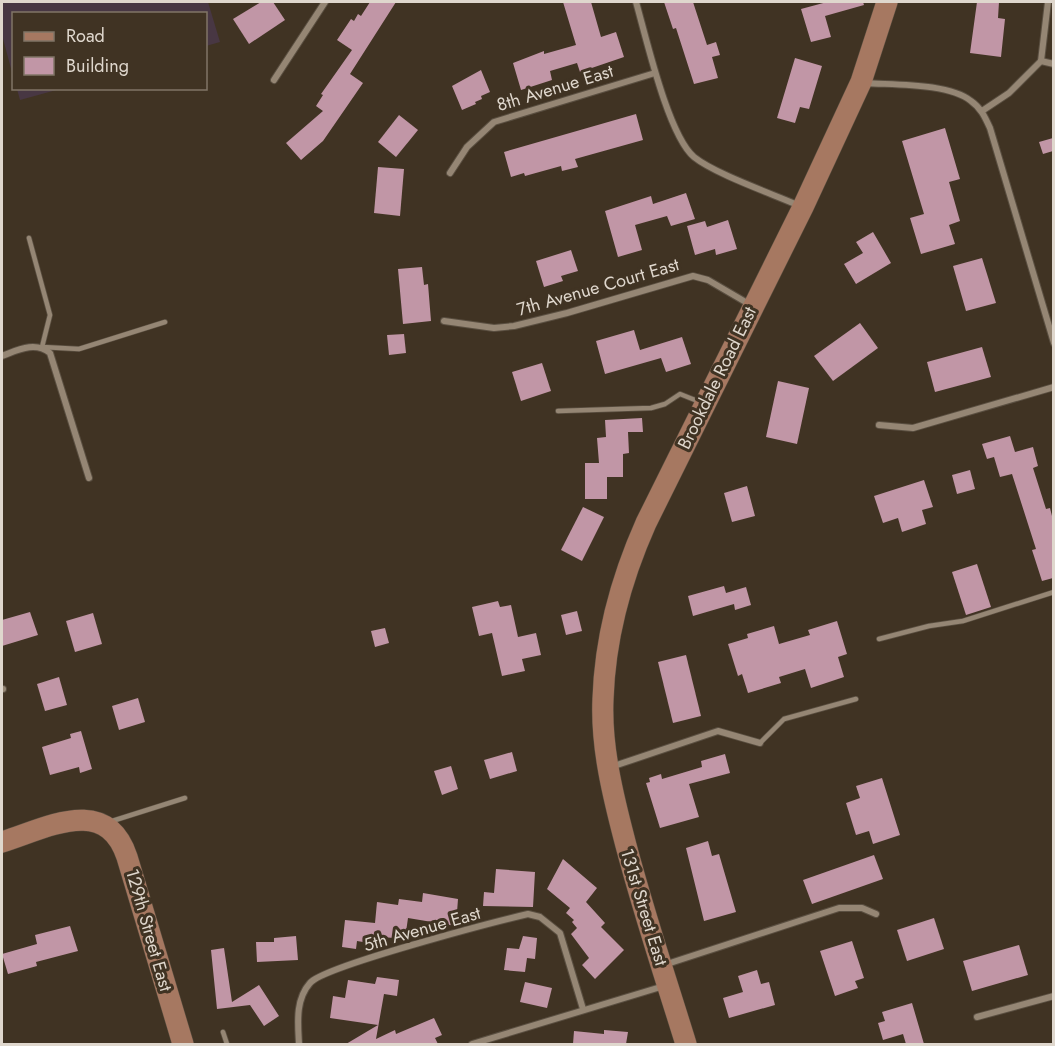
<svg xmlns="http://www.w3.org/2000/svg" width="1055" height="1046" font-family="Jost,sans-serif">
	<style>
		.industrial { fill: #483743 }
		.building { fill: #c196a6 }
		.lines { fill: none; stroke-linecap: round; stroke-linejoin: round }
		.lane-casing { stroke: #5a4f41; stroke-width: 6 }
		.street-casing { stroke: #5a4f41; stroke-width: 8 }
		.secondary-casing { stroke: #5a4f41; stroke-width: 22 }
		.lane { stroke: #958674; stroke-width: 4.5 }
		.street { stroke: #958674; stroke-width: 6 }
		.secondary { stroke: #a67861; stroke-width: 21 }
		.labels { text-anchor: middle; stroke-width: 6; stroke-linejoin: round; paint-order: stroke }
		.street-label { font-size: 18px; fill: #dfd7cd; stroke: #403323 }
	</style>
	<rect width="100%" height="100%" fill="#403323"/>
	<!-- industrial -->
	<g class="industrial">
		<polygon points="2,2 208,2 220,42 206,46 206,14 14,14 13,76 2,35"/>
		<polygon points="17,89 17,88 60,89 20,100"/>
	</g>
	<!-- building -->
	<g class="building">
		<polygon points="261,2 273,2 285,20 249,44 233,19"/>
		<polygon points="370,2 396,2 350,74 363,83 323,141 301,160 286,143 323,111 316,106 323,95 321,94 352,50 337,40 351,19 354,21 358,14 361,16"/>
		<polygon points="563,2 591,2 601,37 616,32 624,57 580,72 577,63 550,71 552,80 521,90 513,63 544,51 544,54 576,45"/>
		<polygon points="664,2 693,2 707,45 716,42 720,55 712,57 718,78 694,84 676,28 673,29"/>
		<polygon points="827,2 863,2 864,5 825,16 831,37 811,42 801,9"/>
		<polygon points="977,2 999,2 998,18 1005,19 1001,57 970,53"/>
		<polygon points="795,58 822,66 809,109 800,107 795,123 777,118"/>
		<polygon points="481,70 490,92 481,96 482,99 475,102 476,104 462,110 452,86"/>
		<polygon points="636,114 643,140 575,159 578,167 562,171 561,166 525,176 524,173 511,177 504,152"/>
		<polygon points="399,115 418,130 396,157 378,142"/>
		<polygon points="945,128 960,179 949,182 960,221 949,225 955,244 921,254 910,218 924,214 902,141"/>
		<polygon points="1053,138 1053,151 1043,154 1039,142"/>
		<polygon points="378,167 404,169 400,216 374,213"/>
		<polygon points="686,193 695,219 671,226 667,216 635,225 642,250 618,257 605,211 651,196 653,204"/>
		<polygon points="728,220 737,249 716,255 715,249 695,255 687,226 705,221 707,227"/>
		<polygon points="873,232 891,263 856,284 844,264 863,253 856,242"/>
		<polygon points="571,250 578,271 561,276 563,281 544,287 536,261"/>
		<polygon points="982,258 996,303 966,311 953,266"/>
		<polygon points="422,267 424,285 428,284 431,321 403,324 398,269"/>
		<polygon points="860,323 878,348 833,381 814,356"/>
		<polygon points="634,330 640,350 682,337 691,364 666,372 661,358 605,374 596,341"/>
		<polygon points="404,334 406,353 389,355 387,335"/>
		<polygon points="982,347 991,377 935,392 927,362"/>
		<polygon points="542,363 551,391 521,401 512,372"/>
		<polygon points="778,381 809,388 797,444 766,437"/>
		<polygon points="642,418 643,432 628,432 629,453 623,454 623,477 607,477 607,499 585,499 585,463 599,463 597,438 606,437 605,420"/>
		<polygon points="1010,436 1015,452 1033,447 1038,466 1033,468 1046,509 1050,508 1053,520 1053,578 1042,581 1032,550 1036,549 1012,474 1000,477 994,457 987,459 982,444"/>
		<polygon points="970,470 975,489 957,494 952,475"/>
		<polygon points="924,480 933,507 922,510 926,524 902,532 898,518 883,523 874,496"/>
		<polygon points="747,486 755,516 732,522 724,493"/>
		<polygon points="583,507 604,517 582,561 561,550"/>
		<polygon points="977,564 991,607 966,615 952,572"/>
		<polygon points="724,586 726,593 746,587 751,605 735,610 734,604 693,616 688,596"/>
		<polygon points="498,601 500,607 511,605 518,637 536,633 541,655 522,659 525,671 502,676 492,633 479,636 472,607"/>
		<polygon points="577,611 582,631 566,635 561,615"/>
		<polygon points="30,612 38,635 2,646 2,620"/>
		<polygon points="93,613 102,644 75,652 66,621"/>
		<polygon points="837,621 847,654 838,657 844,677 811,688 805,669 779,677 781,683 748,693 742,674 738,676 728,644 748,638 747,634 774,626 779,644 810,635 808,630"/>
		<polygon points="385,628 389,643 375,647 371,631"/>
		<polygon points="686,655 701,716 673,723 658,662"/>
		<polygon points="59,677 67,705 45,711 37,684"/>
		<polygon points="138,698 145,722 119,730 112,706"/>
		<polygon points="81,731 92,769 80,773 79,767 50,775 42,747 71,738 70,734"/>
		<polygon points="512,752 517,771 490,779 484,760"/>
		<polygon points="725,754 730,773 689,784 699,817 660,828 646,783 650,782 649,778 661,774 662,779 702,767 701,761"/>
		<polygon points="451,766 458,789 442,795 434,771"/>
		<polygon points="882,778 900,835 873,844 869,831 856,835 846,803 860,798 856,786"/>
		<polygon points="708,841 712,856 719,854 736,912 704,921 686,848"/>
		<polygon points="874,855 883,879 812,904 803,880"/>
		<polygon points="563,859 597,888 586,902 605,923 601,927 624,950 595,979 582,965 589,958 571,934 577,928 572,922 574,920 566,913 570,908 547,889"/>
		<polygon points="496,869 535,872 533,907 483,906 484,892 494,893"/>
		<polygon points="423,893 458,899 456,926 408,918 405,939 382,937 381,945 357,941 356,949 342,947 345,920 375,923 377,902 398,905 399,899 422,902"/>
		<polygon points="934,918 944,949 907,961 897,930"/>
		<polygon points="70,926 78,951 36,962 37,966 8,974 2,954 37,944 35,935"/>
		<polygon points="296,936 298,960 257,962 256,942 274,942 274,938"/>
		<polygon points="523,936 537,938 535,959 527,958 525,972 504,970 507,948 519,949"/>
		<polygon points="852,941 864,978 855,981 858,988 835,996 820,951"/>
		<polygon points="1019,945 1028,975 972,991 963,961"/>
		<polygon points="224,948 232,1002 259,985 279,1016 264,1026 250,1005 217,1009 211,950"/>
		<polygon points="757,970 761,984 769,982 775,1005 729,1018 723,998 743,992 738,976"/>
		<polygon points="377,977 399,980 397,996 384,994 376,1039 395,1030 396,1034 434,1018 442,1035 435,1038 438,1044 346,1044 378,1025 330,1018 333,996 345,998 348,980 375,984"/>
		<polygon points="525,982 552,988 547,1008 520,1002"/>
		<polygon points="912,1003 924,1044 906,1044 903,1034 883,1040 878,1023 885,1021 882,1012"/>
		<polygon points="604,1030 628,1032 626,1044 573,1044 574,1031 604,1034"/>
	</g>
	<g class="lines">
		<!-- lane casing -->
		<g class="lane-casing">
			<g id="lane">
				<polyline points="29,238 50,315 42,347 79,349 165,322"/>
				<polyline points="558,411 651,408 665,404 680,394 700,402"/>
				<polyline points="879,639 929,626 963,621 1054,592"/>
				<polyline points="760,743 784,719 856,699"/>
				<polyline points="109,822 185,798"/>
				<polyline points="223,1032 227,1044"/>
			</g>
		</g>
		<!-- street casing -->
		<g class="street-casing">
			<g id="street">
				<path d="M636,2C646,37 668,135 694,157C715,174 773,194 800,206"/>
				<polyline points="1041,61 1048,2"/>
				<polyline points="1041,61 1054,64"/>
				<polyline points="274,80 325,2"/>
				<path d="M866,83C894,85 949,83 971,101C981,108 985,117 990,128L1054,343"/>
				<polyline points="982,111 1009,93 1041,61"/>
				<polyline points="450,173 467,147 494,122 655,73"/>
				<polyline points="444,321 494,328 514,326 567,313 693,276 708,280 749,304"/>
				<path d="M2,356C18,350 35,341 50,353L89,478"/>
				<polyline points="879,425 913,428 1054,387"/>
				<polyline points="2,689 3,689"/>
				<polyline points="611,767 718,731 760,743"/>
				<polyline points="664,965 839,908 862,908 876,914"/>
				<polyline points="977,1017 1054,996"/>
				<path d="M299,1044C298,1024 295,1000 310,983C324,966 498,921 528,914L540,917L560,933L583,1009"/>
				<polyline points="472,1044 664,986"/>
			</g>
		</g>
		<!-- secondary casing -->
		<g class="secondary-casing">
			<g id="secondary">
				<path d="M2,842C47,828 106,794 127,857L183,1044"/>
				<path d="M686,1044C664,973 640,902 622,830C611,787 601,743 603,699C605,637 621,579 646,523L803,207L861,82L887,2"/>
			</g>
		</g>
		<!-- lane -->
		<use href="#lane" class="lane"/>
		<!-- street -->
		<use href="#street" class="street"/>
		<!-- secondary -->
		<use href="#secondary" class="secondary"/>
	</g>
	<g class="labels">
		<!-- street labels -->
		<g class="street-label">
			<text transform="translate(555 88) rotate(-17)" y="6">8th Avenue East</text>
			<text transform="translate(598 287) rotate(-16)" y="6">7th Avenue Court East</text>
			<text transform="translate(717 378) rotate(-64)" y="6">Brookdale Road East</text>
			<text transform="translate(644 907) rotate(73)" y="6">131st Street East</text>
			<text transform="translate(422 929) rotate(-16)" y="6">5th Avenue East</text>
			<text transform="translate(149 930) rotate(74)" y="6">129th Street East</text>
		</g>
	</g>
	<!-- border -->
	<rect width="1055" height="1046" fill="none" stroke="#dfd7cd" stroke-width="6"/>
	<!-- legend -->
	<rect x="12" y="12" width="195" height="78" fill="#403323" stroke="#807567" stroke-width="1.5"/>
	<rect x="24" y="32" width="30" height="9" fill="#a67861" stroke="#807567" stroke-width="1.5"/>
	<text x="66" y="42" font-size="18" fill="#dfd7cd">Road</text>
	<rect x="24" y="57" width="30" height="18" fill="#c196a6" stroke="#807567" stroke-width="1.5"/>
	<text x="66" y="72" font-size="18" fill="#dfd7cd">Building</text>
</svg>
